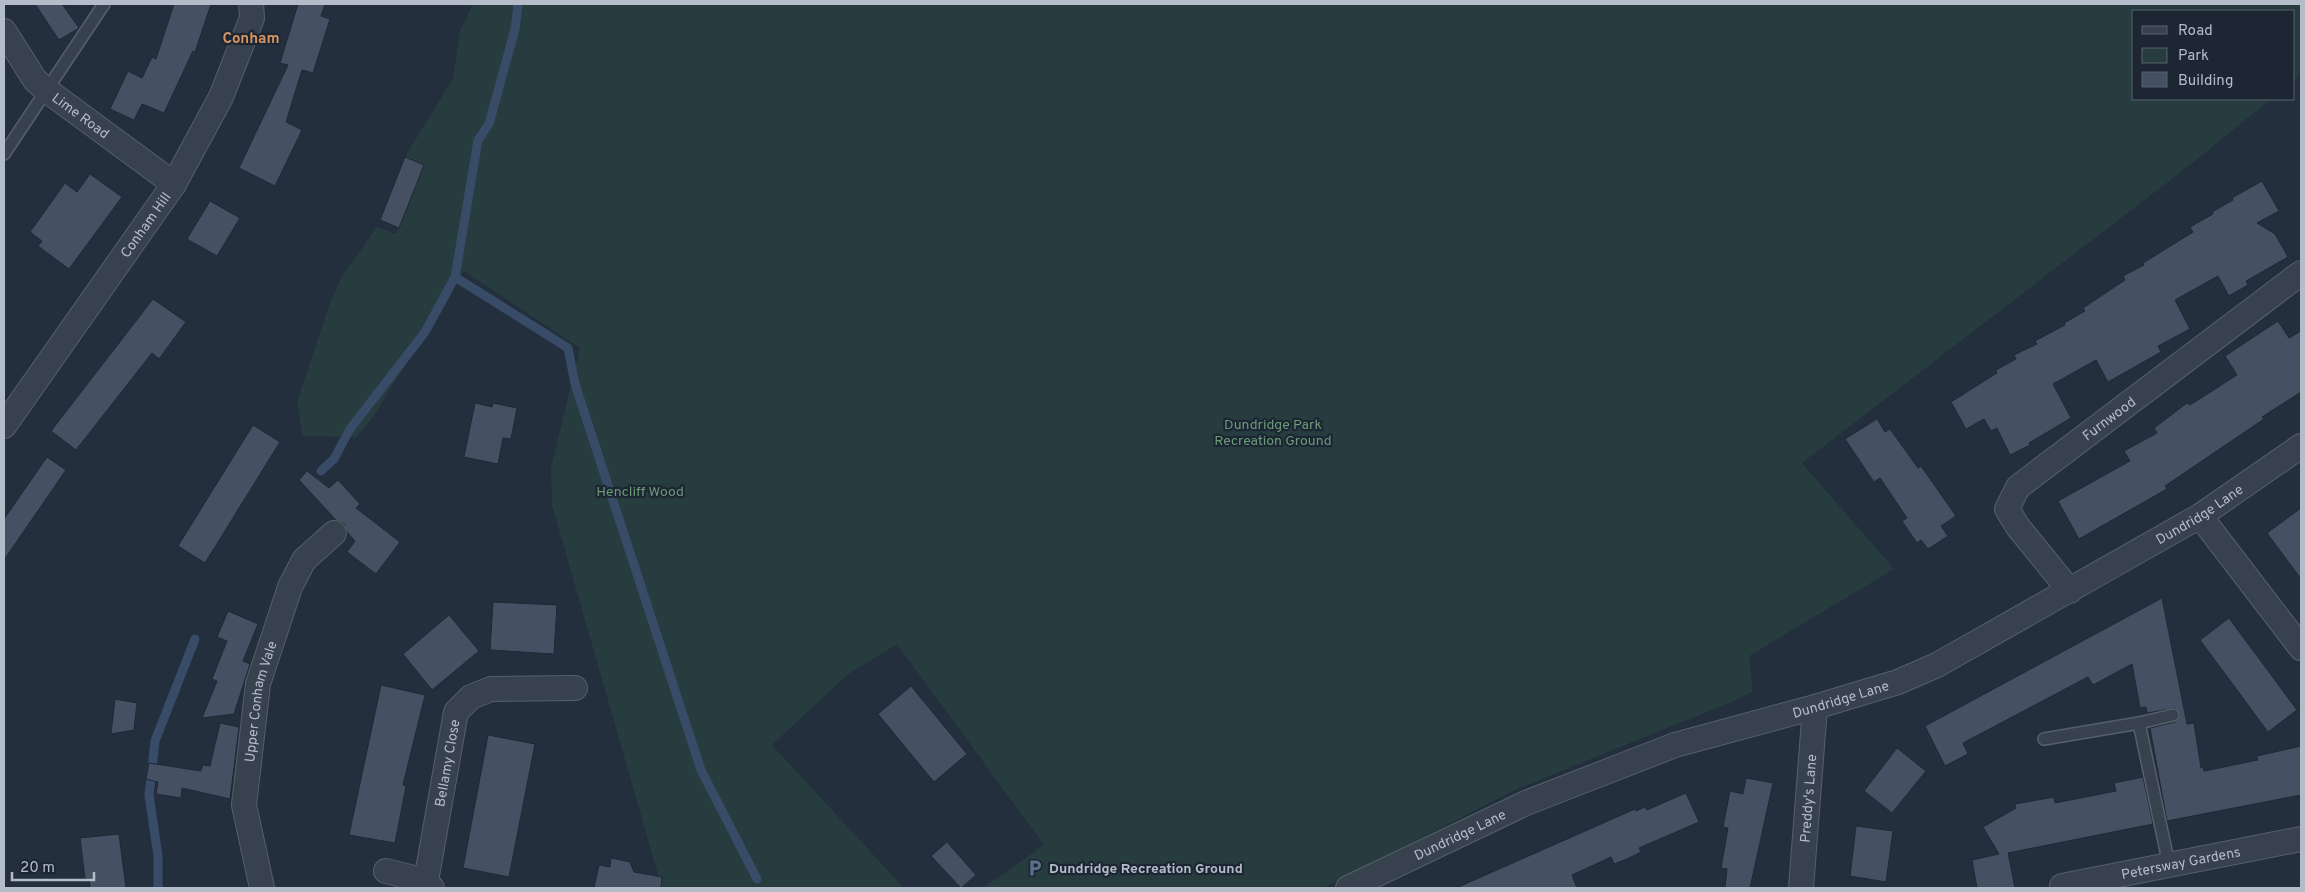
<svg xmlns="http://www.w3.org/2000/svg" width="2305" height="892" font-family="Overpass,sans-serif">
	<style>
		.green { fill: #263c3f }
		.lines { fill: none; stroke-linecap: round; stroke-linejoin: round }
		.stream { stroke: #394c67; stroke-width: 9 }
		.building { fill: #455162; stroke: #1f2835 }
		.service-casing { stroke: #565f6c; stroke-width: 14 }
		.minor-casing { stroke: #565f6c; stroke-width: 26 }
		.service { stroke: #38414e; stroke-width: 11 }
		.minor { stroke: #38414e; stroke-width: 24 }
		.labels { text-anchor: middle; stroke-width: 4.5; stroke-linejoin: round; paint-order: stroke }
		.street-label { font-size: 14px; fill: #b4bcc9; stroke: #1d2633 }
		.park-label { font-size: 14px; fill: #6b9a76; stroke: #1d2633 }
		.poi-label { font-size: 14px; font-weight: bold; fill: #b4bcc9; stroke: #1d2633; text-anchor: start }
		.neighbourhood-label { font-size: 15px; font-weight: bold; fill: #d59563; stroke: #1d2633 }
	</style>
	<rect width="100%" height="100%" fill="#242f3e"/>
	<!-- green -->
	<polygon class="green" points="473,4 2301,4 2301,74 2294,80 2294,11 2134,11 2134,99 2271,99 2190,165 1802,463 1894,569 1749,656 1753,691 1729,703 1517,789 1323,888 983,888 1044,845 897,644 847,675 772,745 904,888 657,888 659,878 552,505 551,468 580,348 464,271 371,420 356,437 303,436 297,402 330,303 341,278 377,227 396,234 424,165 405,157 453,78 460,31"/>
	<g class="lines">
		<!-- stream -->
		<g class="stream">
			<polyline points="455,277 568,348 575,384 701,770 757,879"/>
			<polyline points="321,471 334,459 350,429 425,332 455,277 478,140 489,124 515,29 518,4"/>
			<polyline points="158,888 158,856 149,795 155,741 195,639"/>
		</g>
	</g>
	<!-- building -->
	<g class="building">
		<polygon points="35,4 62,4 79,28 59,40"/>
		<polygon points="174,4 211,4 195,52 193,51 164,113 142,104 134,120 110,109 128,71 142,78 152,57 156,59"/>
		<polygon points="298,4 325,4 321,16 330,19 313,73 302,70 286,122 302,130 275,186 239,168 288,65 280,63"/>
		<polygon points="405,157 424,165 399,228 380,220"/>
		<polygon points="90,174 122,197 69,269 38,246 42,241 30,232 65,183 77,192"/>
		<polygon points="2262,181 2279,211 2257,223 2275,234 2288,257 2246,281 2248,285 2229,296 2218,276 2175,300 2190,329 2158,346 2161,352 2108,382 2096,360 2053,384 2071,418 2029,443 2030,445 2010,455 1997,428 1991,431 1984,419 1966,429 1951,402 1997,373 1996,370 2016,359 2014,355 2037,344 2035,341 2065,325 2064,323 2085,311 2083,308 2125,280 2123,276 2144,265 2143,263 2193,232 2190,227 2213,214 2212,212 2233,200 2232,198"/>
		<polygon points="210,201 240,218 217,256 187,239"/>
		<polygon points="153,299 186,322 159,359 152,353 76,450 51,431"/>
		<polygon points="2278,321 2289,338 2301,331 2301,392 2262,417 2264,419 2165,486 2167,489 2079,539 2058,501 2130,461 2124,451 2157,433 2154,428 2187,403 2190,405 2237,375 2225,356"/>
		<polygon points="475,403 492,407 493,403 517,408 511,439 503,438 498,464 464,457"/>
		<polygon points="1877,419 1885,432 1890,429 1918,468 1921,466 1956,516 1941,526 1948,536 1928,549 1921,540 1917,543 1902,521 1907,518 1880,478 1874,482 1845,439"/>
		<polygon points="253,425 280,442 205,563 178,546"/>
		<polygon points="47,457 66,470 4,560 4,519"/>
		<polygon points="307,471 329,488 338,480 360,504 356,508 400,542 376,574 347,552 355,541 347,532 344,524 336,520 299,480"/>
		<polygon points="2301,508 2301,579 2267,533"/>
		<polygon points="2162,598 2187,724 2194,723 2201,768 2203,767 2204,771 2258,760 2257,756 2301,746 2301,795 2167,821 2150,728 2175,722 2178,720 2180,714 2175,708 2147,713 2146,707 2140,708 2132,664 2093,685 2088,677 1963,743 1968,754 1945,766 1925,726"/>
		<polygon points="493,602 557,605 554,654 490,650"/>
		<polygon points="228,611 258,624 243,661 250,664 234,714 202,718 217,681 212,679 227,641 217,637"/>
		<polygon points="449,615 479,651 432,690 403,654"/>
		<polygon points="2229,618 2297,710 2268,732 2200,640"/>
		<polygon points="381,685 425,695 403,785 406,786 395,843 349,835"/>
		<polygon points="911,686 967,754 934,782 878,714"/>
		<polygon points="115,699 137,703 134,730 111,734"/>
		<polygon points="220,723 239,727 230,799 182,788 181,798 156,794 158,782 146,779 149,763 201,771 203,765 210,766"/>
		<polygon points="488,735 535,744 509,877 463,868"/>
		<polygon points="1897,748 1926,771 1892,813 1864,791"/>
		<polygon points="2143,777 2153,824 2008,853 2015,888 1977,888 1972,860 1999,854 1983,827 2016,808 2015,804 2054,797 2055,803 2116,791 2114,783"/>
		<polygon points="1746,778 1773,783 1750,888 1725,888 1727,869 1721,868 1728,828 1723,827 1730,791 1743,794"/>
		<polygon points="1686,793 1699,822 1639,848 1641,852 1627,859 1614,864 1611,857 1572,875 1577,888 1456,888 1635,809 1636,811 1645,807 1647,810"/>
		<polygon points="1856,826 1893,831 1886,882 1850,876"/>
		<polygon points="119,834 126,888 90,888 89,879 85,879 80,838"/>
		<polygon points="947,842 976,875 961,888 931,856"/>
		<polygon points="611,858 630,862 634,872 662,877 661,888 594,888 599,865 610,867"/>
	</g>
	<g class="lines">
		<!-- service casing -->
		<g class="service-casing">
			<g id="service">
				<polyline points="4,154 104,4"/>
				<polyline points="2139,723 2173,715"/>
				<polyline points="2044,739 2139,723 2169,865"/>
			</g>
		</g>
		<!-- minor casing -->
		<g class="minor-casing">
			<g id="minor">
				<path id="s1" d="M4,31L35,80L45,89L174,184"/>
				<path id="s2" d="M4,426L174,184L221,97L252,18L251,4"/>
				<polyline points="2200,516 2301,648"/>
				<path id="s3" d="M2070,591L2018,527L2007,509L2018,487L2301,273"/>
				<polyline points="386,871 426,881"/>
				<path id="s4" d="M2062,886L2301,839"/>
				<path id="s5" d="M262,888L244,805L258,684L290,587L304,560L334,533"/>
				<path id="s6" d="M432,888L426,881L456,712L471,697L491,689L575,688"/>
				<path id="s7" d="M1348,888L1526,803L1675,745L1815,707L1898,682L1937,665L2200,516L2301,446"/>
				<path id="s8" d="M1801,888L1815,707"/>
			</g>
		</g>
		<!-- service -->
		<use href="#service" class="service"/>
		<!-- minor -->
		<use href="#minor" class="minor"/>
	</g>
	<!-- icons -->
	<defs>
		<g id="parking-bare" transform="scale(1.35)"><path d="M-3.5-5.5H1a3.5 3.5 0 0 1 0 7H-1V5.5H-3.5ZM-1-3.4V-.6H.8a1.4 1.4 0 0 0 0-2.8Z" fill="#5c6f8a" stroke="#1d2633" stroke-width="2.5" paint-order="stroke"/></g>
	</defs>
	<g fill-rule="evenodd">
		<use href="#parking-bare" x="1035" y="868"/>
	</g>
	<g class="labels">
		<!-- street labels -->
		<g class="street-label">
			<text dy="5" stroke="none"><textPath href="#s1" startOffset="116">Lime Road</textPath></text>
			<text dy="5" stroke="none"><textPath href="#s2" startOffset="246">Conham Hill</textPath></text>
			<text dy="5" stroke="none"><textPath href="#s3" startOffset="242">Furnwood</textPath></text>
			<text dy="5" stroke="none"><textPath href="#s7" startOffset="934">Dundridge Lane</textPath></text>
			<text dy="5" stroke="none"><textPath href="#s7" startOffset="529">Dundridge Lane</textPath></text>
			<text dy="5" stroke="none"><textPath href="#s5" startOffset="190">Upper Conham Vale</textPath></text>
			<text dy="5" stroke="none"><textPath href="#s6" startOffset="129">Bellamy Close</textPath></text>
			<text dy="5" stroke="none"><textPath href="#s8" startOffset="90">Preddy's Lane</textPath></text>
			<text dy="5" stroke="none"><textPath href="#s7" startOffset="124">Dundridge Lane</textPath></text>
			<text dy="5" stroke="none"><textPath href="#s4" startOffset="121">Petersway Gardens</textPath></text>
		</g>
		<!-- park labels -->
		<g class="park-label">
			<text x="1273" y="429">Dundridge Park<tspan x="1273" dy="16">Recreation Ground</tspan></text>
			<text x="640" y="496">Hencliff Wood</text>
		</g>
		<!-- poi labels -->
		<g class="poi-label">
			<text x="1049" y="873">Dundridge Recreation Ground</text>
		</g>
		<!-- neighbourhood labels -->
		<g class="neighbourhood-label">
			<text x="251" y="43">Conham</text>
		</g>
	</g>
	<!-- border -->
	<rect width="2305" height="892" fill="none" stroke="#b4bcc9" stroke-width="10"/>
	<!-- legend -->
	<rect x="2132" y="10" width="162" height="90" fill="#1d2633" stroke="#59626f"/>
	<rect x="2142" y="26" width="25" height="8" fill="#38414e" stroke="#59626f"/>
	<text x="2178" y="35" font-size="15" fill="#b4bcc9">Road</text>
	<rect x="2142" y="48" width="25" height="15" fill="#263c3f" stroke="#59626f"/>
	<text x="2178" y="60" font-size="15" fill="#b4bcc9">Park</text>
	<rect x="2142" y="72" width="25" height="15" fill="#455162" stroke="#59626f"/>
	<text x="2178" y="85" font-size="15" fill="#b4bcc9">Building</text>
	<!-- scale -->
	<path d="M12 872v8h82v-8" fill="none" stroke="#b4bcc9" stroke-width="2.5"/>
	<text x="20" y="872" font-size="15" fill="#b4bcc9" stroke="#1d2633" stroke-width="4" paint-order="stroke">20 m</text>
</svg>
